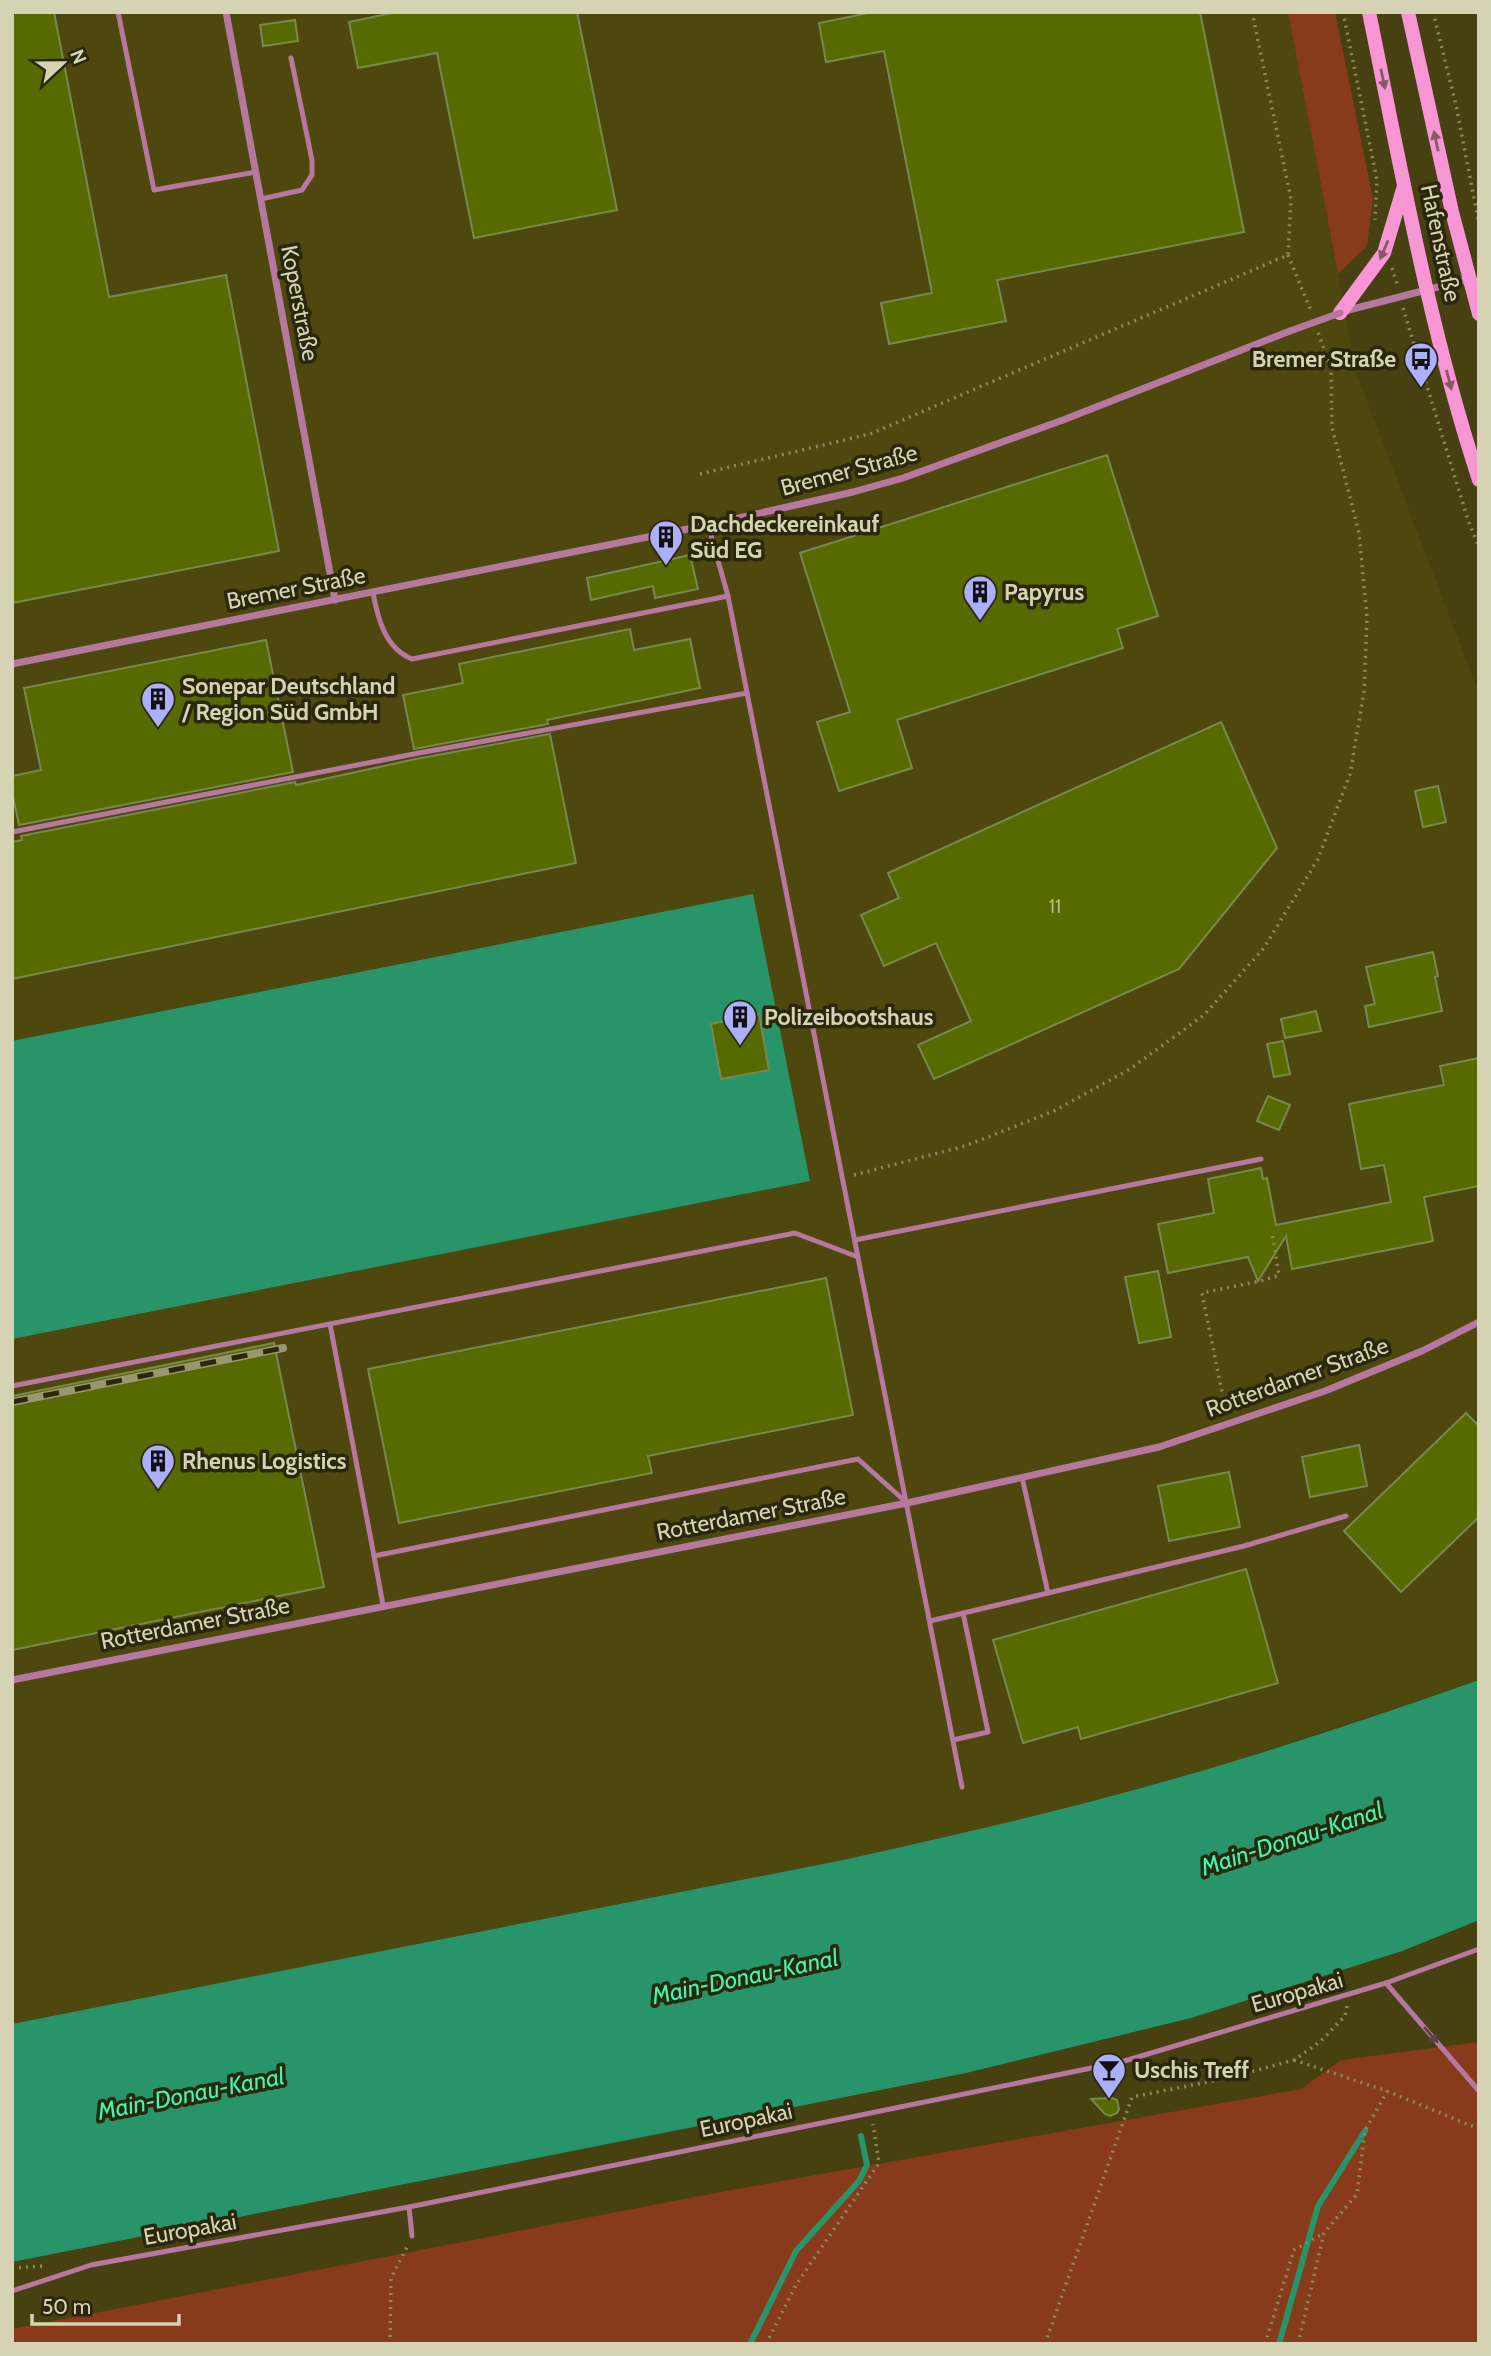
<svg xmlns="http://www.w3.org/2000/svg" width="1491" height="2356" font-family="Cabin,sans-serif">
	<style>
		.built { fill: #4e470e }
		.green { fill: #873b1b }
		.water { fill: #279569 }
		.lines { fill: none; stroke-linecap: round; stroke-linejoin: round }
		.stream { stroke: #279569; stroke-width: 6 }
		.building { fill: #566a00; stroke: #78894f; stroke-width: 2 }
		.path { stroke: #8d8861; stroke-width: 3.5; stroke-dasharray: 2 5; stroke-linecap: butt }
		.lane { stroke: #b6789f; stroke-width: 5 }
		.street { stroke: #b6789f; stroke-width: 7 }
		.secondary { stroke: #f895d4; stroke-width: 14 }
		.rail-casing { stroke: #9a9670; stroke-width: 8 }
		.rail { stroke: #2a270d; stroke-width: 5; stroke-dasharray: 16; stroke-linecap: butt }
		.street-bridge { stroke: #b6789f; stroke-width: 7 }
		.oneway { fill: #875867 }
		.oneway2 { fill: #5b4340 }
		.labels { text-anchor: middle; stroke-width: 7; stroke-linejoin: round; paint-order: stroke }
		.number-label { font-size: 19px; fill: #b6b987 }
		.street-label { font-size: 23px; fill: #d6d3b4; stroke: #2a270d }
		.poi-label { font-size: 23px; font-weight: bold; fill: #d6d3b4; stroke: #2a270d; text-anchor: start }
		.water-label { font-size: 24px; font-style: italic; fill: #3df8b0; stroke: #2a270d }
	</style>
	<rect width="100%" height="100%" fill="#474011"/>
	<!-- built -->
	<polygon class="built" points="12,12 1288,12 1356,372 1479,693 1479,1680 1231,1762 1124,1793 969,1832 843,1860 12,2024"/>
	<!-- green -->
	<g class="green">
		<polygon points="1288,12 1335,12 1373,199 1367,246 1338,274"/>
		<polygon points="1479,2042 1479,2344 12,2344 12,2329 731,2190 1301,2089 1341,2060"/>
	</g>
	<!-- water -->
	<g class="water">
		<polygon points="753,894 810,1181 12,1339 12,1041"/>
		<path d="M1479,1680V1920L1402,1951L1191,2018L966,2073L12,2262V2024L843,1860C974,1831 1103,1801 1231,1762C1314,1737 1396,1709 1479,1680Z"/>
	</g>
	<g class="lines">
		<!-- stream -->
		<g class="stream">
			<polyline points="750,2344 796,2251 859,2181 867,2165 861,2136"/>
			<polyline points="1279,2344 1318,2206 1365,2131"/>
		</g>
	</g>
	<!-- building -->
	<g class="building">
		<polygon points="12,12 54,12 109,297 226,275 279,551 12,603"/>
		<polygon points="397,12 577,12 617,210 474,238 437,53 358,68 349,22"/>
		<polygon points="873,12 1200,12 1244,232 997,280 1006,321 889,344 881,303 932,293 884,51 826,62 819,23"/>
		<polygon points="295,20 298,41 263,46 260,25"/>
		<polygon points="1107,455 1158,616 1117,629 1123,648 897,720 912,768 839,791 817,722 850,712 800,553"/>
		<polygon points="690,555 698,589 655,598 653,586 591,600 587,578"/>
		<polygon points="630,629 634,650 690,639 700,688 547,720 548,724 414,749 403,695 463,683 459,664"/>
		<polygon points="266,640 293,772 19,825 12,792 12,776 41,770 24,688"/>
		<polygon points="1221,722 1277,848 1179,969 934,1079 918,1045 971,1021 936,943 884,966 861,915 899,898 888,873"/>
		<polygon points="550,734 576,863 12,979 12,842 22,840 21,836 295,782 296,785 416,759"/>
		<polygon points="1438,786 1446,822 1423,827 1415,791"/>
		<polygon points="1433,952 1438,976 1435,977 1442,1011 1369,1027 1365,1006 1375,1004 1366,967"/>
		<polygon points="1316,1011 1321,1031 1285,1038 1281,1019"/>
		<polygon points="759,1014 769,1070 721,1079 711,1024"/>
		<polygon points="1283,1041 1290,1074 1274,1077 1267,1044"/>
		<polygon points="1479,1058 1479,1186 1424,1197 1433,1241 1292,1269 1286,1236 1258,1281 1248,1257 1168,1273 1158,1224 1214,1213 1208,1179 1261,1168 1263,1179 1267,1178 1276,1225 1391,1202 1384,1165 1361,1169 1349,1104 1444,1085 1440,1066"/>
		<polygon points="1268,1096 1290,1105 1279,1130 1257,1121"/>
		<polygon points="1158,1271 1171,1337 1139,1343 1125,1277"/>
		<polygon points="826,1278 853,1415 648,1456 652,1473 399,1523 368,1369"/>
		<polygon points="274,1343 324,1587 12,1650 12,1396"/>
		<polygon points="1466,1413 1479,1426 1479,1517 1401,1592 1344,1531"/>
		<polygon points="1359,1445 1367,1486 1310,1497 1302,1457"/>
		<polygon points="1229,1472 1240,1527 1169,1541 1158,1486"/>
		<polygon points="1246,1569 1278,1683 1081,1739 1078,1727 1023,1743 993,1640"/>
		<polygon points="1112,2098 1117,2100 1119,2109 1117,2113 1110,2116 1105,2114 1091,2099"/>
	</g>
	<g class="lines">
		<!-- path -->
		<g class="path">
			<polyline points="1343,12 1377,180 1375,220"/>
			<polyline points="1433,12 1456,105 1479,224"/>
			<polyline points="1288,255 1311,311"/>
			<polyline points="1392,268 1397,284"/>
			<polyline points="1403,308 1468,520 1479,547"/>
			<polyline points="700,474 870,434 1288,255 1291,199 1252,12"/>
			<polyline points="854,1175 965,1146 1054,1111 1130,1069 1204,1015 1264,948 1318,859 1350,774 1364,692 1367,618 1359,533 1332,427 1331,369 1318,332"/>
			<polyline points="1226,1412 1202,1293 1265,1280 1279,1275 1272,1232"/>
			<polyline points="1294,2060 1387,2091 1479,2129"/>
			<polyline points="12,2268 43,2266"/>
			<polyline points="390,2344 391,2278 407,2247"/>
			<polyline points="625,2344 630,2344"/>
			<polyline points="766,2344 796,2285 879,2163 873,2124"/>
			<polyline points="1045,2344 1132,2097 1228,2078 1294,2060 1321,2041 1345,2016 1347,2006"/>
			<polyline points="1265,2344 1294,2250 1324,2233"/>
			<polyline points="1298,2344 1324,2233 1357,2194 1365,2131 1387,2091"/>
		</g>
		<!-- lane -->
		<g class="lane">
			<polyline points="118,12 154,190 256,172"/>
			<polyline points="261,199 302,190 312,175 312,160 291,58"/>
			<polyline points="708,525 728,596 962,1787"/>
			<path d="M373,593C378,619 385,648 412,659L728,596"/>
			<polyline points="12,832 419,753 747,693"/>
			<polyline points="855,1240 1261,1159"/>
			<polyline points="330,1324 374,1556"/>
			<polyline points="12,1386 795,1233 858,1257"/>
			<polyline points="1022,1477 1048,1593 1244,1546 1346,1516"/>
			<polyline points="383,1605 374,1556 858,1459 907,1503"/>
			<polyline points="930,1621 1048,1593"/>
			<polyline points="953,1740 988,1732 963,1613"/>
			<polyline points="1386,1983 1479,2091"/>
			<polyline points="409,2207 412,2236"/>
			<polyline points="12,2291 91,2265 409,2207 1121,2062 1386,1983 1479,1949"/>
		</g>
		<!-- street -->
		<g class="street">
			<polyline points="226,12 335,600"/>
			<polyline points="1341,312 1469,279"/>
			<polyline points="12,664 708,525 853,492 903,478 1063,420 1290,331"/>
			<polyline points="12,1680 907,1503 1159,1447 1325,1391 1422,1351 1479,1322"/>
		</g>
		<!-- secondary -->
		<g class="secondary">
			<path d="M1369,12C1401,169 1429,328 1479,480"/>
			<polyline points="1408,12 1452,212 1479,314"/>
			<polyline points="1340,313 1384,253 1404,186"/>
		</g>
		<!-- rail casing -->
		<g class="rail-casing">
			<polyline id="rail" points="12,1402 283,1348"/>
		</g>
		<!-- rail -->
		<use href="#rail" class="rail"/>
		<!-- street-bridge -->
		<polyline class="street-bridge" points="1290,331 1340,313"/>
	</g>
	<!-- one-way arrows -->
	<defs><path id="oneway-solid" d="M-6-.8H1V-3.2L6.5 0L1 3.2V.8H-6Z" transform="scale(1.75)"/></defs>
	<g class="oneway">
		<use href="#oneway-solid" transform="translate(1383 79) rotate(78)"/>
		<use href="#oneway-solid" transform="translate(1436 141) rotate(-102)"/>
		<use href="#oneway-solid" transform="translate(1384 250) rotate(113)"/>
		<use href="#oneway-solid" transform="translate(1449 380) rotate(75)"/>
	</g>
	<use class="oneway2" href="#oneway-solid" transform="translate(1431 2035) rotate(49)"/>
	<!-- icons -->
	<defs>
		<g id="bus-pin" transform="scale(1.75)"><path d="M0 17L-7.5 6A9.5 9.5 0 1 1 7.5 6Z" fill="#acaffb" stroke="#2a270d"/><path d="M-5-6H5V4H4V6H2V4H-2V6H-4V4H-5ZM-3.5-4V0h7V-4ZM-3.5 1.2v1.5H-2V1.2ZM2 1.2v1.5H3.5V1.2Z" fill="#111"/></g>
		<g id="building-pin" transform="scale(1.75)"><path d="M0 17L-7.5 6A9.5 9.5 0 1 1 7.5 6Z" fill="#acaffb" stroke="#2a270d"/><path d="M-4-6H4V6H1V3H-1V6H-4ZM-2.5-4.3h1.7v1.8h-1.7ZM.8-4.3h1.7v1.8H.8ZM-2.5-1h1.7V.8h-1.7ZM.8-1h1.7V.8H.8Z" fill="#111"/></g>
		<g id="bar-pin" transform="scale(1.75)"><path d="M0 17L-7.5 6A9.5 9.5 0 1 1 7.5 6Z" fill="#acaffb" stroke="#2a270d"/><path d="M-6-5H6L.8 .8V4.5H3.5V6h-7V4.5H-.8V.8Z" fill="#111"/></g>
	</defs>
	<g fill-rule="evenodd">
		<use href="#bus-pin" x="1421" y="359"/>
		<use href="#building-pin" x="666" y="537"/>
		<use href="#building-pin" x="980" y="592"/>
		<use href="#building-pin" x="158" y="699"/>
		<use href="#building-pin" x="740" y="1017"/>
		<use href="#building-pin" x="158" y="1461"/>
		<use href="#bar-pin" x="1109" y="2070"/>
	</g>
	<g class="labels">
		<!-- number labels -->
		<g class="number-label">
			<text x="1055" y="913">11</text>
		</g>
		<!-- street labels -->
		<g class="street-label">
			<text transform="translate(1441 243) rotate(78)" y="8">Hafenstraße</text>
			<text transform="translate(300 303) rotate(79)" y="8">Koperstraße</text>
			<text transform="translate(849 470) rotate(-15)" y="8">Bremer Straße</text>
			<text transform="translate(296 588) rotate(-11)" y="8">Bremer Straße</text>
			<text transform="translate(1297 1377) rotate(-20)" y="8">Rotterdamer Straße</text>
			<text transform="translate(751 1514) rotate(-11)" y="8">Rotterdamer Straße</text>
			<text transform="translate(195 1623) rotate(-11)" y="8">Rotterdamer Straße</text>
			<text transform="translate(1297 1992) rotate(-16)" y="8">Europakai</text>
			<text transform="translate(746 2120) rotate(-12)" y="8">Europakai</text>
			<text transform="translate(190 2229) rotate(-10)" y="8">Europakai</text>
		</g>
		<!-- poi labels -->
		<g class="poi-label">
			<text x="1396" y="367" text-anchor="end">Bremer Straße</text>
			<text x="690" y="532">Dachdeckereinkauf<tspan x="690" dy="26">Süd EG</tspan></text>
			<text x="1004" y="600">Papyrus</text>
			<text x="182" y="694">Sonepar Deutschland<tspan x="182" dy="26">/ Region Süd GmbH</tspan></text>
			<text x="764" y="1025">Polizeibootshaus</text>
			<text x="182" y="1469">Rhenus Logistics</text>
			<text x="1134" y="2078">Uschis Treff</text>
		</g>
		<!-- water labels -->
		<g class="water-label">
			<text transform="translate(1292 1839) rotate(-18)" y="8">Main-Donau-Kanal</text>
			<text transform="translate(745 1977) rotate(-12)" y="8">Main-Donau-Kanal</text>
			<text transform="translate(191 2094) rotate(-11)" y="8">Main-Donau-Kanal</text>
		</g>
	</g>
	<!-- border -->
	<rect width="1491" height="2356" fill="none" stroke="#d6d3b4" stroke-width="28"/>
	<!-- north arrow -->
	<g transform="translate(63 63) rotate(68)" stroke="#2a270d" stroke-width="5" paint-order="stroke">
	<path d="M0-5L12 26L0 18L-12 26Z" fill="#d6d3b4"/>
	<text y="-10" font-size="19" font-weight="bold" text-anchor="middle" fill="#d6d3b4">N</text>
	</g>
	<!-- scale -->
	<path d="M32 2314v10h147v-10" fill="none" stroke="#d6d3b4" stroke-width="3.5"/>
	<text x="42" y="2314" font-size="21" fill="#d6d3b4" stroke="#2a270d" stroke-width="5" paint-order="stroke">50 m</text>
</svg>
